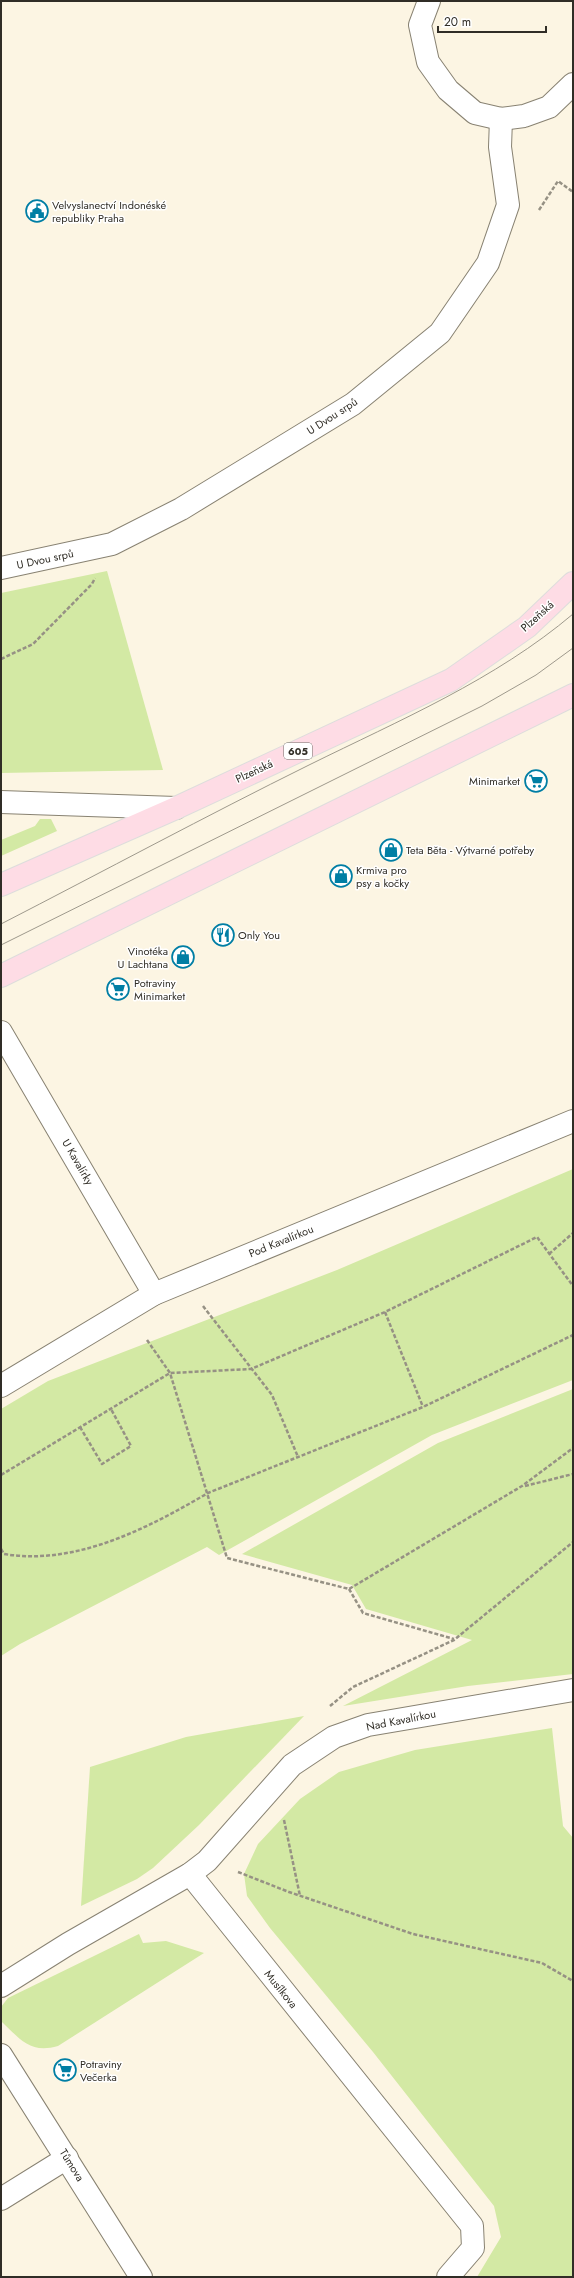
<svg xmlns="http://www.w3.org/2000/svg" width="574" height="2278" font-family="Jost,sans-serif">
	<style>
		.green { fill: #d3e9a4 }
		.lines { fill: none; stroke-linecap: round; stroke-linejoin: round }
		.minor-casing { stroke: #888272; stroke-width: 24 }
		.major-casing { stroke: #dedddc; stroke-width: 24 }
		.path { stroke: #969184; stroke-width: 2.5; stroke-dasharray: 4 2; stroke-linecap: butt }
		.minor { stroke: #fff; stroke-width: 22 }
		.major { stroke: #fedce5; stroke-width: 22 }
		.tram { stroke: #9e998c; stroke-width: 1 }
		.labels { text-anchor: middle; stroke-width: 3; stroke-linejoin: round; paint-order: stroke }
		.shield { fill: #fff; stroke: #6e6c67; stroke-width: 1 }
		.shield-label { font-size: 10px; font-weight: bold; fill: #302d26 }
		.poi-label { font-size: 11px; fill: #302d26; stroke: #fff; text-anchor: start }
		.street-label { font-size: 11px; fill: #302d26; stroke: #fff }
	</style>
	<rect width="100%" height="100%" fill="#fcf5e3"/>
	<!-- green -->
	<g class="green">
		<polygon points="107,571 163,770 1,773 1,593"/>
		<polygon points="40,819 51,819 57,831 1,856 1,840 35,826"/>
		<polygon points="573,1169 573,1380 432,1435 219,1555 207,1547 20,1644 1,1656 1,1409 48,1381 337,1270"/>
		<polygon points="573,1389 573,1674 468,1686 343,1706 472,1640 366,1609 352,1585 242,1554 438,1443"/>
		<polygon points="304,1716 199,1825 153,1868 137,1879 81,1906 90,1767 186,1737"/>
		<polygon points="552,1728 563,1826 573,1838 573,2277 477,2277 501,2237 494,2206 373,2052 270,1928 247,1896 244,1874 258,1844 300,1799 339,1772 415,1750"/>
		<path d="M139,1934L143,1943L166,1941L204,1953L58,2046C30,2054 20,2039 2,2022L1,2007L8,1998Z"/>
	</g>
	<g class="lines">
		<!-- minor casing -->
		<g class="minor-casing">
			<g id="minor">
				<polyline points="429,1 420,25 428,62 448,90 475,113 501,119 524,116 549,107 573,84"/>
				<polyline points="1,568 112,544 181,509 353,404 440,333 488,263 508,205 500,147 501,119"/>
				<polyline points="1,802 176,808"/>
				<polyline points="1,1032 154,1294"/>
				<polyline points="1,1386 154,1294 573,1121"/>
				<polyline points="190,1874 472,2226 473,2248 448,2277"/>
				<polyline points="1,1986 68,1944 190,1874 207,1861 292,1765 334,1737 368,1725 573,1690"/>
				<polyline points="1,2055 141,2277"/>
				<polyline points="1,2199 67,2158"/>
			</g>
		</g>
		<!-- major casing -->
		<g class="major-casing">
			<g id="major">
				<polyline points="1,885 176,808 451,680 527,627 573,583"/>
				<polyline points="1,976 573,695"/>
			</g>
		</g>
		<!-- path -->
		<g class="path">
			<polyline points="539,210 558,181 573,192"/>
			<polyline points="1,659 33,644 92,584 95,578"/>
			<polyline points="549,1254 573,1233"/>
			<polyline points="203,1306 272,1395 298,1457"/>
			<polyline points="385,1312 423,1407"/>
			<polyline points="147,1340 170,1373 227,1558 349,1589 522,1486 573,1448"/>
			<polyline points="80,1427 102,1464 131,1446 111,1409"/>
			<polyline points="1,1475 170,1373 251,1369 385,1312 537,1237 573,1286"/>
			<polyline points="525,1486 573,1474"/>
			<path d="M1,1549L4,1554C76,1566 148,1528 208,1493L423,1407L573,1335"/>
			<polyline points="349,1589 363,1613 454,1639"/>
			<polyline points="330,1706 353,1687 454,1640 573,1542"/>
			<polyline points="284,1820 300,1896"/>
			<polyline points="238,1872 289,1892 413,1934 542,1963 573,1981"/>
		</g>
		<!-- minor -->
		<use href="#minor" class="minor"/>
		<!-- major -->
		<use href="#major" class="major"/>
		<!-- tram -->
		<g class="tram">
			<path d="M1,924C104,871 206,816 309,765C400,720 495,680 573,614"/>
			<polyline points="1,945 482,706 536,675 573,648"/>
		</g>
	</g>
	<!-- icons -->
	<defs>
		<g id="civic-ring" transform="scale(1.15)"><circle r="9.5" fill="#fff" stroke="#007ea4" stroke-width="1.5"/><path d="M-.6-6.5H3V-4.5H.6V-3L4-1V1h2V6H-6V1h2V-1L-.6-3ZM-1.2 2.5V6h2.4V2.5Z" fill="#007ea4"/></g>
		<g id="supermarket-ring" transform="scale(1.15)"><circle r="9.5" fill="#fff" stroke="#007ea4" stroke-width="1.5"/><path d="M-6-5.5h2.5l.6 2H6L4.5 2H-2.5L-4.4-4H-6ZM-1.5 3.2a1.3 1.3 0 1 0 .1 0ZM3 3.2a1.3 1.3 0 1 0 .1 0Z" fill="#007ea4"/></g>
		<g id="shop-ring" transform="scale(1.15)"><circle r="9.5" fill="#fff" stroke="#007ea4" stroke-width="1.5"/><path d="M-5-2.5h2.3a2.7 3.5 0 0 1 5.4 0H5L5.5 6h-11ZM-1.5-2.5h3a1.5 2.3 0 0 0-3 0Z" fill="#007ea4"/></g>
		<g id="restaurant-ring" transform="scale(1.15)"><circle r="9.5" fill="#fff" stroke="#007ea4" stroke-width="1.5"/><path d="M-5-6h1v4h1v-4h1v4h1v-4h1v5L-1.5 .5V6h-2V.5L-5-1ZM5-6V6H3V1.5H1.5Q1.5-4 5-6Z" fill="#007ea4"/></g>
	</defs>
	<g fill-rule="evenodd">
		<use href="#civic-ring" x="37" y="211"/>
		<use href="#supermarket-ring" x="536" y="781"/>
		<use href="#shop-ring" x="391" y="850"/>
		<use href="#shop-ring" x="341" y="876"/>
		<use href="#restaurant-ring" x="223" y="935"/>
		<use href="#shop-ring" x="183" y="957"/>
		<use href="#supermarket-ring" x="118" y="989"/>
		<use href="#supermarket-ring" x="65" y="2070"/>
	</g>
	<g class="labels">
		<!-- shield labels -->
		<rect class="shield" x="284" y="743" width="28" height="16" rx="3"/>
		<g class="shield-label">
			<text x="298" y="755">605</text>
		</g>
		<!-- poi labels -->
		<g class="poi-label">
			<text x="52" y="209">Velvyslanectví Indonéské<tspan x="52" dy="13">republiky Praha</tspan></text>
			<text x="520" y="785" text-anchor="end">Minimarket</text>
			<text x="406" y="854">Teta Běta - Výtvarné potřeby</text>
			<text x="356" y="874">Krmiva pro<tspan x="356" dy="13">psy a kočky</tspan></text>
			<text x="238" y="939">Only You</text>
			<text x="168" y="955" text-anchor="end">Vinotéka<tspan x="168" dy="13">U Lachtana</tspan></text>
			<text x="134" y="987">Potraviny<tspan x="134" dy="13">Minimarket</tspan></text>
			<text x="80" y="2068">Potraviny<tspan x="80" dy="13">Večerka</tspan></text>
		</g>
		<!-- street labels -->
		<g class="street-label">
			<text transform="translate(332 416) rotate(-33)" y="4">U Dvou srpů</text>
			<text transform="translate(45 559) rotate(-12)" y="4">U Dvou srpů</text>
			<text transform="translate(537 616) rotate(-42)" y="4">Plzeňská</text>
			<text transform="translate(254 771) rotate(-25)" y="4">Plzeňská</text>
			<text transform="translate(78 1162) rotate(60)" y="4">U Kavalírky</text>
			<text transform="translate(281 1241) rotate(-22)" y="4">Pod Kavalírkou</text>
			<text transform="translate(401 1720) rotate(-11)" y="4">Nad Kavalírkou</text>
			<text transform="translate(281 1989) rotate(51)" y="4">Musílkova</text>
			<text transform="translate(72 2165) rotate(58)" y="4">Tůmova</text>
		</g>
	</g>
	<!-- border -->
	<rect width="574" height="2278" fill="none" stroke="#302d26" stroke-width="4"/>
	<!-- scale -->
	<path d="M438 26v6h108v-6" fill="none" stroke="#302d26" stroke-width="2"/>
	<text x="444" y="26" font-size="12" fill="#302d26" stroke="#ffffff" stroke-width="3" paint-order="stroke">20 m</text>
</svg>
